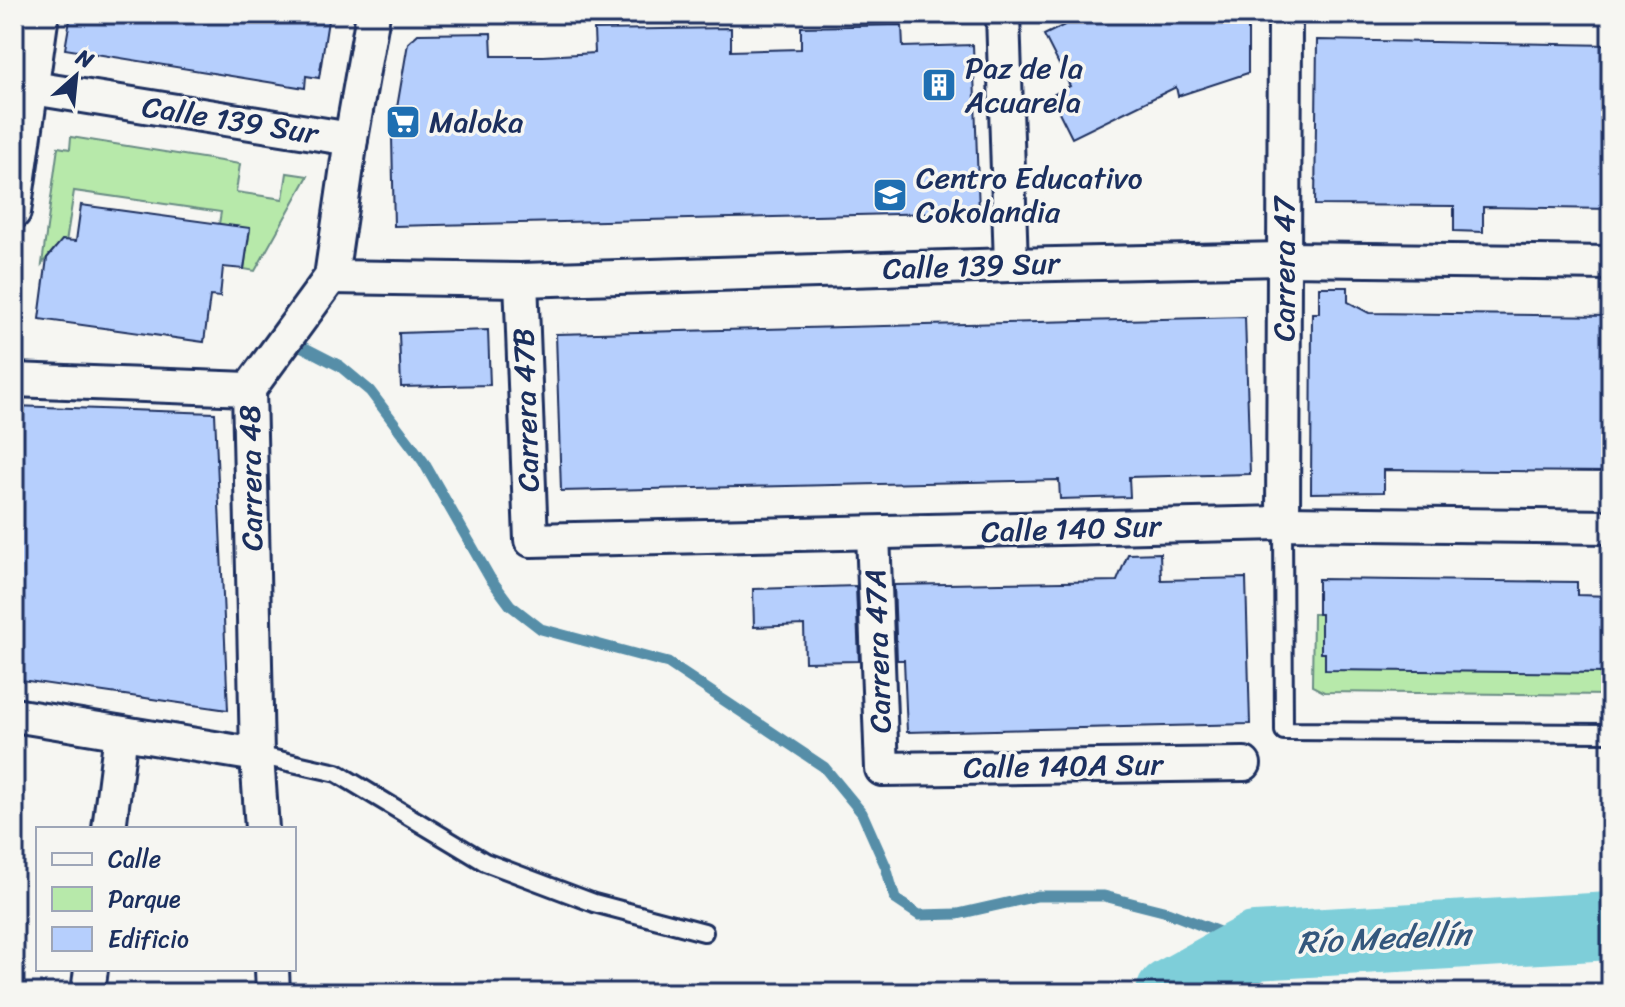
<svg xmlns="http://www.w3.org/2000/svg" width="1625" height="1007" font-family="Sriracha,sans-serif">
	<style>
		.green { fill: #b7e9aa; stroke: #698c84; stroke-width: 2 }
		.lines { fill: none; stroke-linecap: round; stroke-linejoin: round }
		.stream { stroke: #568ea8; stroke-width: 11 }
		.river { stroke: #7eced9; stroke-width: 68 }
		.building { fill: #b6cffd; stroke: #1b2f5e; stroke-width: 2 }
		.service-casing { stroke: #1b2f5e; stroke-width: 22 }
		.minor-casing { stroke: #1b2f5e; stroke-width: 38 }
		.service { stroke: #f6f6f2; stroke-width: 16 }
		.minor { stroke: #f6f6f2; stroke-width: 32 }
		.labels { text-anchor: middle; stroke-width: 7; stroke-linejoin: round; paint-order: stroke }
		.poi-label { font-size: 30px; fill: #1b2f5e; stroke: #f6f6f2; text-anchor: start }
		.street-label { font-size: 30px; fill: #1b2f5e; stroke: #f6f6f2 }
		.water-label { font-size: 32px; font-style: italic; fill: #34577d; stroke: #f6f6f2 }
	</style>
	<rect width="100%" height="100%" fill="#f6f6f2"/>
	<filter id="ink" filterUnits="userSpaceOnUse"><feTurbulence type="fractalNoise" baseFrequency=".0125" numOctaves="2"/><feDisplacementMap in="SourceGraphic" scale="16" xChannelSelector="R" yChannelSelector="G"/><feConvolveMatrix kernelMatrix="1 2 1 2 8 2 1 2 1" color-interpolation-filters="sRGB"/></filter>
	<g filter="url(#ink)">
		<!-- green -->
		<g class="green">
			<polygon points="71,137 240,164 236,192 283,199 287,173 308,176 255,271 244,269 250,229 219,224 221,212 74,191 65,249 55,248 42,264 58,147 70,149"/>
			<polygon points="1529,581 1541,581 1542,616 1549,672 1611,673 1611,695 1324,692 1312,686 1313,614 1325,614 1321,653 1325,653 1325,670 1529,616"/>
		</g>
		<g class="lines">
			<!-- stream -->
			<polyline class="stream" points="299,345 340,366 370,391 423,461 490,578 510,605 541,629 668,663 824,767 862,813 886,867 895,899 919,915 958,914 1037,896 1104,896 1167,912 1255,946"/>
			<!-- river -->
			<polyline class="river" points="1170,993 1255,946 1611,926"/>
		</g>
		<!-- building -->
		<g class="building">
			<polygon points="71,14 329,14 319,78 306,76 305,88 65,49"/>
			<polygon points="1087,14 1248,14 1248,73 1178,96 1176,87 1072,138 1051,96 1070,86 1044,35"/>
			<polygon points="902,25 903,47 973,45 979,212 394,226 392,137 408,43 418,34 491,33 492,56 543,56 595,53 594,30 731,28 731,51 801,49 801,27"/>
			<polygon points="1317,40 1611,45 1611,209 1483,207 1483,232 1454,231 1454,206 1315,205"/>
			<polygon points="81,205 250,228 244,269 223,267 220,297 210,296 204,342 39,319 47,258 62,240 76,241"/>
			<polygon points="1319,287 1348,287 1348,302 1369,313 1611,316 1611,472 1384,470 1384,492 1311,493 1312,313 1319,313"/>
			<polygon points="1245,317 1250,474 1129,477 1130,497 1060,499 1059,480 561,491 556,334"/>
			<polygon points="488,330 490,385 401,387 399,333"/>
			<polygon points="14,406 215,413 228,710 14,679"/>
			<polygon points="1160,553 1161,580 1246,578 1250,724 907,732 904,660 897,660 894,585 1117,581 1128,554"/>
			<polygon points="1318,579 1577,582 1577,595 1611,596 1611,673 1325,670 1325,653 1321,653 1321,614 1318,614"/>
			<polygon points="856,586 859,661 805,662 804,625 754,627 753,589"/>
		</g>
		<g class="lines">
			<!-- service casing -->
			<g class="service-casing">
				<g id="service">
					<polyline points="1283,523 1284,731 1611,733"/>
					<polyline points="257,755 337,773 485,862 594,903 704,932"/>
				</g>
			</g>
			<!-- minor casing -->
			<g class="minor-casing">
				<g id="minor">
					<polyline points="1003,14 1011,265"/>
					<polyline points="14,85 351,139"/>
					<polyline points="14,212 42,14"/>
					<polyline points="331,277 521,280 1011,265 1285,259 1611,263"/>
					<polyline points="521,280 531,540 1283,523 1611,527"/>
					<polyline points="14,380 249,389"/>
					<polyline points="1283,523 1285,14"/>
					<polyline points="873,534 882,769 1244,764"/>
					<polyline points="14,715 257,755"/>
					<polyline points="109,829 121,733"/>
					<polyline points="262,829 257,755 249,389 331,277 351,139 373,14"/>
					<polyline points="272,969 273,993"/>
					<polyline points="88,993 91,969"/>
				</g>
			</g>
			<!-- service -->
			<use href="#service" class="service"/>
			<!-- minor -->
			<use href="#minor" class="minor"/>
		</g>
	</g>
	<!-- icons -->
	<defs>
		<g id="building-square" transform="scale(1.8)"><rect x="-9" y="-9" width="18" height="18" rx="4" fill="#1f6fb2" stroke="#f6f6f2"/><path d="M-4-6H4V6H1V3H-1V6H-4ZM-2.5-4.3h1.7v1.8h-1.7ZM.8-4.3h1.7v1.8H.8ZM-2.5-1h1.7V.8h-1.7ZM.8-1h1.7V.8H.8Z" fill="#fff"/></g>
		<g id="supermarket-square" transform="scale(1.8)"><rect x="-9" y="-9" width="18" height="18" rx="4" fill="#1f6fb2" stroke="#f6f6f2"/><path d="M-6-5.5h2.5l.6 2H6L4.5 2H-2.5L-4.4-4H-6ZM-1.5 3.2a1.3 1.3 0 1 0 .1 0ZM3 3.2a1.3 1.3 0 1 0 .1 0Z" fill="#fff"/></g>
		<g id="school-square" transform="scale(1.8)"><rect x="-9" y="-9" width="18" height="18" rx="4" fill="#1f6fb2" stroke="#f6f6f2"/><path d="M0-5L7-2L0 1L-7-2ZM-4 1L0 2.5L4 1V4Q0 6-4 4Z" fill="#fff"/></g>
	</defs>
	<g fill-rule="evenodd">
		<use href="#building-square" x="939" y="85"/>
		<use href="#supermarket-square" x="403" y="122"/>
		<use href="#school-square" x="890" y="195"/>
	</g>
	<g class="labels">
		<!-- poi labels -->
		<g class="poi-label">
			<text x="965" y="78">Paz de la<tspan x="965" dy="34">Acuarela</tspan></text>
			<text x="429" y="132">Maloka</text>
			<text x="916" y="188">Centro Educativo<tspan x="916" dy="34">Cokolandia</tspan></text>
		</g>
		<!-- street labels -->
		<g class="street-label">
			<text transform="translate(230 120) rotate(9)" y="10">Calle 139 Sur</text>
			<text transform="translate(971 266) rotate(-2)" y="10">Calle 139 Sur</text>
			<text transform="translate(1284 269) rotate(-90)" y="10">Carrera 47</text>
			<text transform="translate(526 410) rotate(-92)" y="10">Carrera 47B</text>
			<text transform="translate(251 478) rotate(-91)" y="10">Carrera 48</text>
			<text transform="translate(1071 529) rotate(-2)" y="10">Calle 140 Sur</text>
			<text transform="translate(878 651) rotate(-92)" y="10">Carrera 47A</text>
			<text transform="translate(1063 766) rotate(-1)" y="10">Calle 140A Sur</text>
		</g>
		<!-- water labels -->
		<g class="water-label">
			<text transform="translate(1384 938) rotate(-3)" y="11">Río Medellín</text>
		</g>
	</g>
	<!-- margin -->
	<rect width="1625" height="1007" fill="none" stroke="#f6f6f2" stroke-width="48"/>
	<rect x="24" y="24" width="1577" height="959" fill="none" stroke="#1b2f5e" stroke-width="3" filter="url(#ink)"/>
	<!-- legend -->
	<rect x="36" y="827" width="260" height="144" fill="#f6f6f2" stroke="#9ea6b7" stroke-width="2"/>
	<rect x="52" y="853" width="40" height="12" fill="#f6f6f2" stroke="#9ea6b7" stroke-width="2"/>
	<text x="108" y="867" font-size="24" fill="#1b2f5e">Calle</text>
	<rect x="52" y="887" width="40" height="24" fill="#b7e9aa" stroke="#9ea6b7" stroke-width="2"/>
	<text x="108" y="907" font-size="24" fill="#1b2f5e">Parque</text>
	<rect x="52" y="927" width="40" height="24" fill="#b6cffd" stroke="#9ea6b7" stroke-width="2"/>
	<text x="108" y="947" font-size="24" fill="#1b2f5e">Edificio</text>
	<!-- north arrow -->
	<g transform="translate(76 76) rotate(27)" stroke="#f6f6f2" stroke-width="6" paint-order="stroke">
	<path d="M0-6L14 30L0 20L-14 30Z" fill="#1b2f5e"/>
	<text y="-12" font-size="22" font-weight="bold" text-anchor="middle" fill="#1b2f5e">N</text>
	</g>
</svg>
